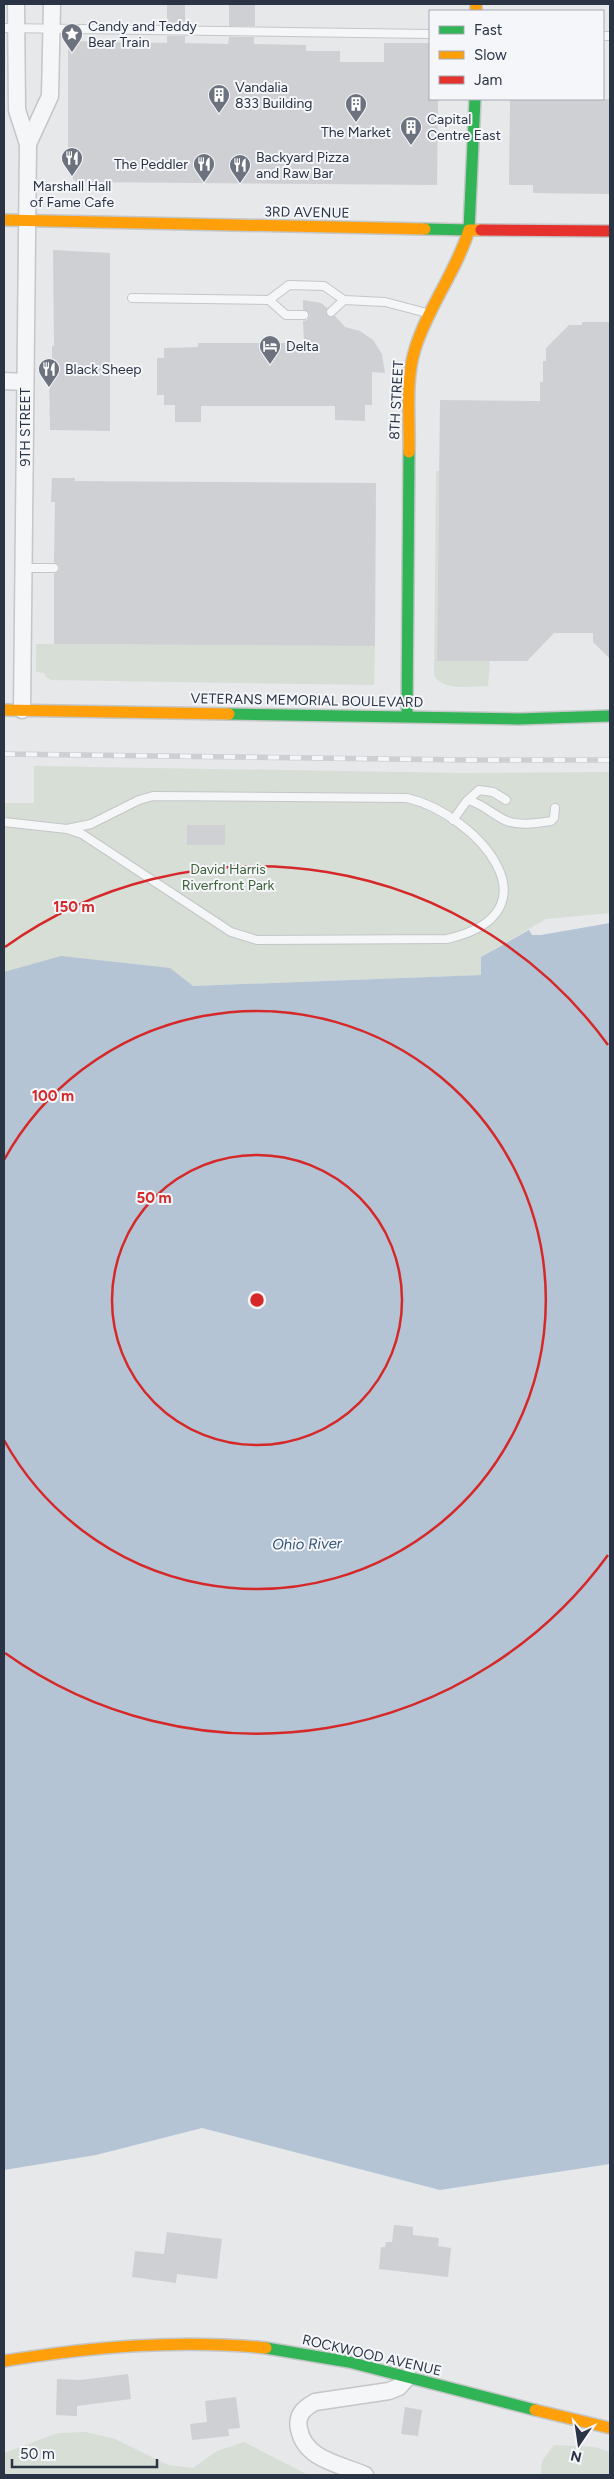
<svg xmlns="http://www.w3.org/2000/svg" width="614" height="2479" font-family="Figtree,sans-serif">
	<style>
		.green { fill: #d6ded6 }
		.water { fill: #b4c4d5 }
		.building { fill: #ced0d3 }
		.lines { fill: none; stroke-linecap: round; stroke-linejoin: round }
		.lane-casing { stroke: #c4c6c8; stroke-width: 10 }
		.street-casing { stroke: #c4c6c8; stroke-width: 19 }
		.fast-casing { stroke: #c4c6c8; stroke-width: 14 }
		.slow-casing { stroke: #c4c6c8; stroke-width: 14 }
		.jam-casing { stroke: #c4c6c8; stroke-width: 14 }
		.lane { stroke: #f5f6f7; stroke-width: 8 }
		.street { stroke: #f5f6f7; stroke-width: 16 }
		.fast { stroke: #30b455; stroke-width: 11 }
		.slow { stroke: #ff9f0a; stroke-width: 11 }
		.jam { stroke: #e5322d; stroke-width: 11 }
		.rail-casing { stroke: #cecfd2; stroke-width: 5.5 }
		.rail { stroke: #f4f6f9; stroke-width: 4; stroke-dasharray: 11; stroke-linecap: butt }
		.ring { fill: none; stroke: #d62828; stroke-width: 2.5 }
		.labels { text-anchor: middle; stroke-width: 4; stroke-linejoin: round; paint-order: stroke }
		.poi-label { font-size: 14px; fill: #2b3445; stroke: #f4f6f9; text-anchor: start }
		.street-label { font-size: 14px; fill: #2b3445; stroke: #f4f6f9 }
		.park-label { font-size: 14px; fill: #3f6138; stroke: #f4f6f9 }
		.water-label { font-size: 15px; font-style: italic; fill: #34527a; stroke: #f4f6f9 }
		.centre { fill: #d62828; stroke: #f4f6f9; stroke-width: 2.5 }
		.ring-label { font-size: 15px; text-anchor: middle; font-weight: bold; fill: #d62828; stroke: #f4f6f9; stroke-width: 4; stroke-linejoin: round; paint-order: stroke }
	</style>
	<rect width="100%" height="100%" fill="#e6e8ea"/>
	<!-- green -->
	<g class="green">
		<path d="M436,471H439L437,661H490L488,686C473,686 443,692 434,675Z"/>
		<polygon points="36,644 375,646 374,685 51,680 47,678 44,673 36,672"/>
		<polygon points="34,766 461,773 610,772 610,913 546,919 481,957 482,975 193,986 4,972 4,803 34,803"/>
		<polygon points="85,2432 115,2439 168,2465 193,2468 217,2451 244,2442 308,2475 4,2475 4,2453 58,2433"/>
		<polygon points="554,2445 595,2447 610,2452 610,2475 541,2475 542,2461"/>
	</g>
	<!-- water -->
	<polygon class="water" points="610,923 610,2164 440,2190 202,2128 96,2155 4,2170 4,972 61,956 170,968 193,986 481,975 481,957 529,930 532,935 541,935"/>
	<!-- building -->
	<g class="building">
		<rect x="167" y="4" width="18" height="21"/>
		<rect x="229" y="4" width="26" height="22"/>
		<polygon points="167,36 185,36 185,43 228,44 229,37 254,37 254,44 306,45 306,51 340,51 340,62 384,62 384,43 430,43 430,99 438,99 437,185 76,182 68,173 68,41 167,43"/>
		<polygon points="510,99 610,99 610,194 533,193 533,185 509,185"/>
		<polygon points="53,250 110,253 110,431 50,430 49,372 52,372 52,346 54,346"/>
		<polygon points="303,300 321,303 327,308 327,316 335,316 345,327 360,331 373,340 382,354 385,373 372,372 372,405 365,405 365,421 335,420 335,406 201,406 201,422 175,422 175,405 164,405 164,395 157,395 157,358 164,358 164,348 198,347 198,343 304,343 303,321 307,320 310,315 303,309"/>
		<polygon points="582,322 610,322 610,659 593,642 593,633 554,633 527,661 437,661 440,400 540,401 540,382 543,382 543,361 546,361 546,348 569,325 582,325"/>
		<polygon points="52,478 75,478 75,481 376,483 375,646 54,644 54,574 60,568 54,562 55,502 51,502"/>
		<rect x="187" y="825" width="38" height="20"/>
		<polygon points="394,2225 413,2227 413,2235 439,2238 438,2246 451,2248 448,2277 379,2269 381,2247 385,2247 386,2242 392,2242"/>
		<polygon points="167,2232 222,2239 217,2279 177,2274 176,2283 132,2277 135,2251 164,2254"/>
		<polygon points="128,2374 131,2399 77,2406 77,2416 56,2415 57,2379 80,2380"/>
		<polygon points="236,2397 240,2428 228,2429 229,2436 192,2440 190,2424 207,2422 205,2401"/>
		<polygon points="405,2407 422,2410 418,2436 401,2434"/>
	</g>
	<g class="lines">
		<!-- lane casing -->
		<g class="lane-casing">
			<g id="lane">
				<polyline points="4,28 430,34"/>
				<polyline points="603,36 610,36"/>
				<polyline points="132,298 269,300 289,285 324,286 344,300 385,302 427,313"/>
				<polyline points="269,300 286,315 304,315"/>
				<polyline points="331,312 344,300"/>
				<polyline points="24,568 54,568"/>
				<path d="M468,800C483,804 493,815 507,821C519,826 537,823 551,821L554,818L555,808"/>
				<polyline points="453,820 466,802 479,790 493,792 506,800"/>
				<path d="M4,822L67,829L82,834L231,932L257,940L447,939C563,912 476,814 407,798L153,796L139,800L91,824L67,829"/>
			</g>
		</g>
		<!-- street casing -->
		<g class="street-casing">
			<g id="street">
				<polyline points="16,4 17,110 28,144 22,710"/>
				<polyline points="28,144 50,96 52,4"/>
				<polyline points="4,381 25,382"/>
				<path d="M365,2475C340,2464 305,2460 299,2429C296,2415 304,2408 315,2402L389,2391L399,2387L408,2377"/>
			</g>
		</g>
		<!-- fast casing -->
		<g class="fast-casing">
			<g id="fast">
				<polyline points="425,229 469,230 475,99"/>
				<polyline points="229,714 518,719 610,716"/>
				<polyline points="407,716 409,452"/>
				<polyline points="266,2348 349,2362 535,2410"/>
			</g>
		</g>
		<!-- slow casing -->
		<g class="slow-casing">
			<g id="slow">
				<polyline points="476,4 476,11"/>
				<polyline points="4,220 425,229"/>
				<path d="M409,452C410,419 405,381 415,349C428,307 456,272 469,230H481"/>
				<polyline points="4,710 229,714"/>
				<path d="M4,2361C91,2347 179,2339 266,2348"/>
				<polyline points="535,2410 610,2428"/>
			</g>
		</g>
		<!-- jam casing -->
		<g class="jam-casing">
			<polyline id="jam" points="481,230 610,231"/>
		</g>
		<!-- lane -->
		<use href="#lane" class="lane"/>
		<!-- street -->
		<use href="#street" class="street"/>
		<!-- fast -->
		<use href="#fast" class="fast"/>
		<!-- slow -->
		<use href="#slow" class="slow"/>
		<!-- jam -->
		<use href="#jam" class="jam"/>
		<!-- rail casing -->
		<g class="rail-casing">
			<polyline id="rail" points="4,754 468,760 610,760"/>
		</g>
		<!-- rail -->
		<use href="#rail" class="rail"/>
	</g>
	<!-- distance rings -->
	<g class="ring">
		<circle cx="257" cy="1300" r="145"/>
		<path d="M4 1160A289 289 0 1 1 4 1440"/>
		<path d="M608 1555A434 434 0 0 1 5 1653M5 947A434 434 0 0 1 608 1045"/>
	</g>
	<!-- icons -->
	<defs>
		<g id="sight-pin" transform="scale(1.125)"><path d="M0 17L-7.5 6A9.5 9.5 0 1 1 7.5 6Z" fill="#6c737f" stroke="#f4f6f9"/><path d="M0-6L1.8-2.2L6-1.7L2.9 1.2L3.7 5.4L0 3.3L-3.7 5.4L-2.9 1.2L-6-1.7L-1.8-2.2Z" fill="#fff"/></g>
		<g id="building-pin" transform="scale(1.125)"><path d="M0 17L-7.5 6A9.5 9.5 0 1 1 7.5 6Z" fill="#6c737f" stroke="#f4f6f9"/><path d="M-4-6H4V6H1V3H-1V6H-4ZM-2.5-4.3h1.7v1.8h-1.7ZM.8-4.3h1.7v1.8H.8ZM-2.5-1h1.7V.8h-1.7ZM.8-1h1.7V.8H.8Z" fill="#fff"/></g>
		<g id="restaurant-pin" transform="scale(1.125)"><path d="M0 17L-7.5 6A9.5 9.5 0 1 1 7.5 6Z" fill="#6c737f" stroke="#f4f6f9"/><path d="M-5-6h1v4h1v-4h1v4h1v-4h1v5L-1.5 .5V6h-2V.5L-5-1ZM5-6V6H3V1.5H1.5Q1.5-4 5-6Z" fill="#fff"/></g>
		<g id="hotel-pin" transform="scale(1.125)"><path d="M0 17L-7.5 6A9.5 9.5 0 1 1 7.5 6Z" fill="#6c737f" stroke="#f4f6f9"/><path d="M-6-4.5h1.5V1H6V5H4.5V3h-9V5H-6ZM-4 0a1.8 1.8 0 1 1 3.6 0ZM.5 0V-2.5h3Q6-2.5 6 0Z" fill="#fff"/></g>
	</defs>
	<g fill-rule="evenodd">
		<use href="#sight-pin" x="72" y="34"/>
		<use href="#building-pin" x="219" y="95"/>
		<use href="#building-pin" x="356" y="104"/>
		<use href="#building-pin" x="411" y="127"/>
		<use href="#restaurant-pin" x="72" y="158"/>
		<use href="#restaurant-pin" x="204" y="164"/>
		<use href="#restaurant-pin" x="240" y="165"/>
		<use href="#hotel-pin" x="270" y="346"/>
		<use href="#restaurant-pin" x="49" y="369"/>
	</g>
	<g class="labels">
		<!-- poi labels -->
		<g class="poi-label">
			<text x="88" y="31">Candy and Teddy<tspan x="88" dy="16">Bear Train</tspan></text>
			<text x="235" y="92">Vandalia<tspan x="235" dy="16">833 Building</tspan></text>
			<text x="427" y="124">Capital<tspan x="427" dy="16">Centre East</tspan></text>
			<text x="356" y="137" text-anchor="middle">The Market</text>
			<text x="256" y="162">Backyard Pizza<tspan x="256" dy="16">and Raw Bar</tspan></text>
			<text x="188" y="169" text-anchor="end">The Peddler</text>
			<text x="72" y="191" text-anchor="middle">Marshall Hall<tspan x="72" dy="16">of Fame Cafe</tspan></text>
			<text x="286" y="351">Delta</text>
			<text x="65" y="374">Black Sheep</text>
		</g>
		<!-- street labels -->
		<g class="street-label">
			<text transform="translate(307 212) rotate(1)" y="5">3RD AVENUE</text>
			<text transform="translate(396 400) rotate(-87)" y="5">8TH STREET</text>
			<text transform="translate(25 427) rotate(-90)" y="5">9TH STREET</text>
			<text transform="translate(307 700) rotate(1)" y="5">VETERANS MEMORIAL BOULEVARD</text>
			<text transform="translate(372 2355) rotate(13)" y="5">ROCKWOOD AVENUE</text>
		</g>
		<!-- park labels -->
		<g class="park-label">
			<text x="228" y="874">David Harris<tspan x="228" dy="16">Riverfront Park</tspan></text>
		</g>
		<!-- water labels -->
		<g class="water-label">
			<text transform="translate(307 1544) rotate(-1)" y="5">Ohio River</text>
		</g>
	</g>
	<circle cx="257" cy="1300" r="8" class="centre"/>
	<g class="ring-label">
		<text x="74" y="912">150 m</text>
		<text x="53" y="1101">100 m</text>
		<text x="154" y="1203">50 m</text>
	</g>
	<!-- border -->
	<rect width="614" height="2479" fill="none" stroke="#2b3445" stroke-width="10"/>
	<!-- legend -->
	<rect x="429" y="10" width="175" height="90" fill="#f4f6f9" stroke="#a4a8b1"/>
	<rect x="439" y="26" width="25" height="8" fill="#30b455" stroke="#a4a8b1"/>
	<text x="474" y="35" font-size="15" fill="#2b3445">Fast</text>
	<rect x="439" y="51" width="25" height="8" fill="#ff9f0a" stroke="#a4a8b1"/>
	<text x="474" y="60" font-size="15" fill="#2b3445">Slow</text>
	<rect x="439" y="76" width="25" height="8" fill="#e5322d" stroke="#a4a8b1"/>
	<text x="474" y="85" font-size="15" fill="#2b3445">Jam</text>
	<!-- north arrow -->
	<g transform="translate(579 2444) rotate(193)" stroke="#f4f6f9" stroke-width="4" paint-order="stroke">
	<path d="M0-4L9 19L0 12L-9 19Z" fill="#2b3445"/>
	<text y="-8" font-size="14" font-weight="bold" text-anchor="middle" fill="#2b3445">N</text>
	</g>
	<!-- scale -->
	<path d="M12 2459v8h145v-8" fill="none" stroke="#2b3445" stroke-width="2.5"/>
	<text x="20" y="2459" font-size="15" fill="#2b3445" stroke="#f4f6f9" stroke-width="4" paint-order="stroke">50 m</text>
</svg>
